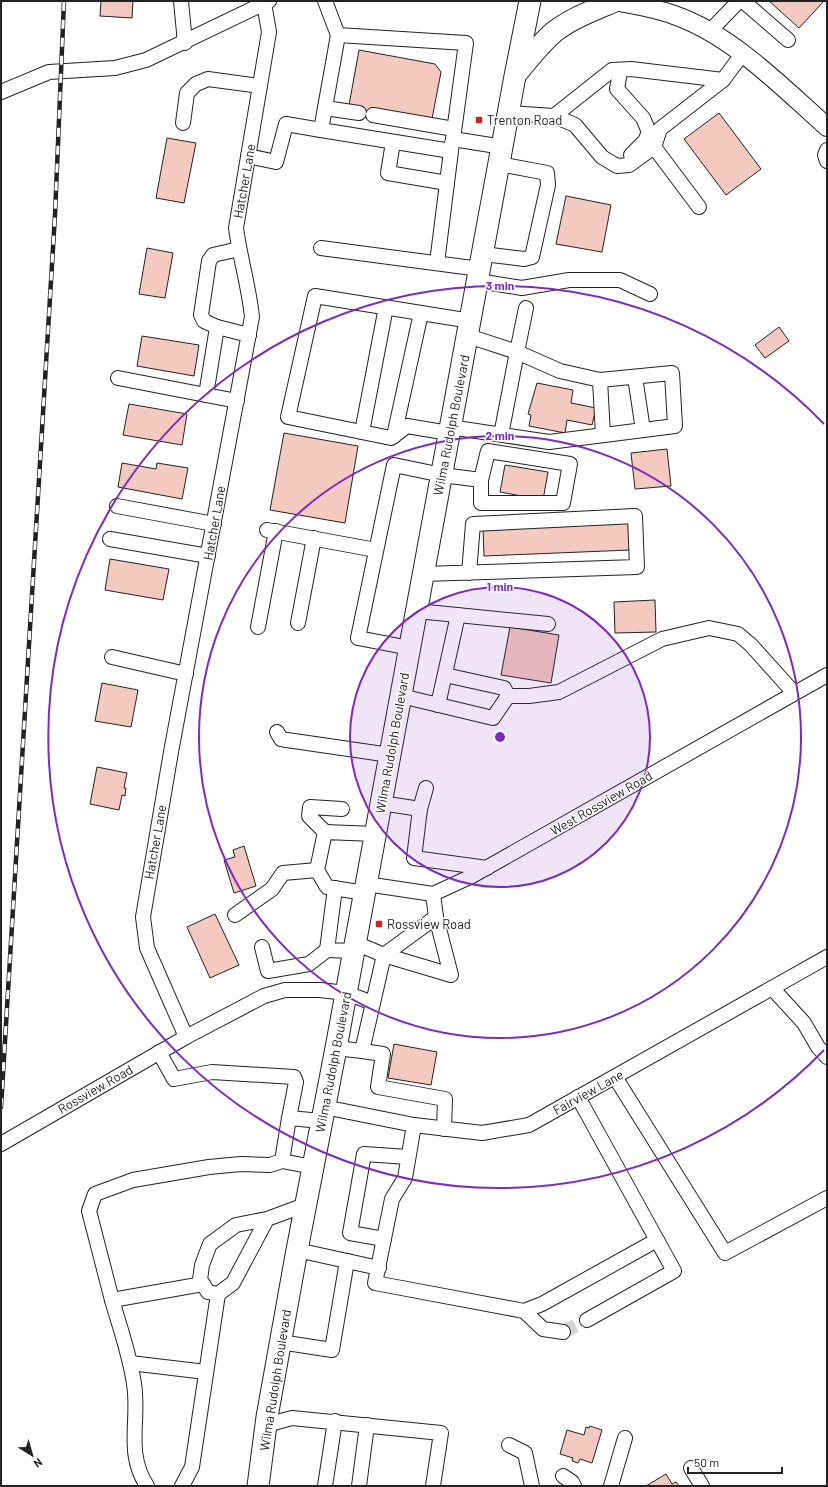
<svg xmlns="http://www.w3.org/2000/svg" width="828" height="1487" font-family="Barlow,sans-serif">
	<style>
		.building { fill: #f3c9c0; stroke: #222 }
		.lines { fill: none; stroke-linecap: round; stroke-linejoin: round }
		.minor-tunnel { stroke: #d3d3d3; stroke-width: 14; stroke-dasharray: 14 7; stroke-linecap: butt }
		.minor-casing { stroke: #222; stroke-width: 16 }
		.major-casing { stroke: #222; stroke-width: 20 }
		.highway-casing { stroke: #222; stroke-width: 23 }
		.minor { stroke: #fff; stroke-width: 14 }
		.major { stroke: #fff; stroke-width: 18 }
		.highway { stroke: #fff; stroke-width: 21 }
		.rail-casing { stroke: #222; stroke-width: 4.5 }
		.rail { stroke: #fff; stroke-width: 3; stroke-dasharray: 9; stroke-linecap: butt }
		.ring { fill: none; stroke: #7b2cbf; stroke-width: 2 }
		.poi-dot { fill: #c62828; stroke: #fff; stroke-width: 1.5 }
		.labels { text-anchor: middle; stroke-width: 3; stroke-linejoin: round; paint-order: stroke }
		.poi-label { font-size: 13px; fill: #222; stroke: #fff; text-anchor: start }
		.street-label { font-size: 13px; fill: #222; stroke: #fff }
		.centre { fill: #7b2cbf; stroke: #fff; stroke-width: 2 }
		.ring-label { font-size: 12px; text-anchor: middle; font-weight: bold; fill: #7b2cbf; stroke: #fff; stroke-width: 3; stroke-linejoin: round; paint-order: stroke }
	</style>
	<rect width="100%" height="100%" fill="#fff"/>
	<!-- building -->
	<g class="building">
		<polygon points="101,1 133,1 132,18 100,16"/>
		<polygon points="769,1 824,1 799,28"/>
		<polygon points="359,50 435,64 441,72 432,119 373,119 358,116 349,105"/>
		<polygon points="719,113 761,169 726,195 684,139"/>
		<polygon points="167,138 196,143 184,203 156,198"/>
		<polygon points="566,196 611,205 602,252 556,244"/>
		<polygon points="147,248 173,253 165,298 139,294"/>
		<polygon points="779,327 789,341 765,358 755,345"/>
		<polygon points="142,336 199,345 194,376 137,366"/>
		<polygon points="537,383 573,390 571,403 596,408 592,425 567,420 565,433 529,426 531,415 528,414"/>
		<polygon points="129,404 187,414 182,445 123,435"/>
		<polygon points="284,433 358,446 345,523 270,510"/>
		<polygon points="667,449 671,486 635,489 631,453"/>
		<polygon points="122,463 156,469 157,463 188,468 182,499 118,487"/>
		<polygon points="505,465 548,472 543,500 500,492"/>
		<polygon points="629,521 630,550 484,556 483,528"/>
		<polygon points="110,559 169,569 163,600 105,590"/>
		<polygon points="655,600 656,632 615,633 614,602"/>
		<polygon points="510,627 559,635 551,683 501,675"/>
		<polygon points="102,683 138,690 131,727 95,721"/>
		<polygon points="97,767 127,773 124,788 126,788 125,796 122,795 119,810 90,804"/>
		<polygon points="244,846 256,886 234,893 224,860 235,857 233,850"/>
		<polygon points="215,914 239,965 210,978 187,927"/>
		<polygon points="394,1044 437,1052 431,1085 388,1078"/>
		<polygon points="590,1426 602,1430 592,1463 580,1459 578,1463 572,1461 573,1458 560,1454 567,1430 584,1435 586,1427 589,1428"/>
		<polygon points="666,1474 672,1484 676,1482 679,1486 646,1486"/>
	</g>
	<g class="lines">
		<!-- minor-tunnel -->
		<polyline class="minor-tunnel" points="563,1332 587,1320"/>
		<!-- minor casing -->
		<g class="minor-casing">
			<g id="minor">
				<polyline points="181,1 185,43"/>
				<polyline points="325,1 338,35 466,43 453,139 503,147"/>
				<polyline points="743,1 788,40"/>
				<polyline points="709,32 739,1"/>
				<polyline points="338,35 321,130 451,151"/>
				<polyline points="619,78 617,89 643,118 649,132 645,141 631,155"/>
				<polyline points="1,92 49,72 115,68 146,60 269,1"/>
				<polyline points="325,108 359,113"/>
				<polyline points="509,113 554,116 575,125 602,157 617,166 629,165 654,147 660,129 723,80 743,53"/>
				<polyline points="373,115 454,129"/>
				<polyline points="554,116 612,70 631,69 723,80"/>
				<polyline points="183,123 187,93 196,84 208,79 260,86"/>
				<polyline points="393,142 388,173 447,183"/>
				<polyline points="654,147 699,207"/>
				<polyline points="827,150 825,155 827,161"/>
				<polyline points="248,156 276,162 286,124 321,130"/>
				<polyline points="321,248 480,269"/>
				<polyline points="483,254 524,259 532,257 548,185 547,173 499,164"/>
				<polyline points="437,263 452,143"/>
				<polyline points="478,281 522,288 569,280 620,280 650,294"/>
				<polyline points="217,327 204,321 201,315 209,261 213,255 239,249"/>
				<polyline points="468,336 517,352 526,308"/>
				<polyline points="635,377 643,430"/>
				<polyline points="118,378 237,401"/>
				<polyline points="600,380 603,435"/>
				<polyline points="206,395 217,327 249,335"/>
				<polyline points="450,427 549,442 675,426 672,373 600,380 560,371 517,352 501,435"/>
				<polyline points="362,432 386,307"/>
				<polyline points="449,433 407,426 391,438 288,417 315,296 471,321"/>
				<polyline points="394,436 421,313"/>
				<polyline points="117,506 214,524"/>
				<polyline points="267,530 376,550"/>
				<polyline points="110,539 208,556"/>
				<polyline points="423,574 637,567 635,516 473,524 469,573"/>
				<polyline points="417,611 548,624"/>
				<polyline points="298,623 314,538"/>
				<polyline points="258,627 276,531"/>
				<polyline points="410,648 358,638 394,465 442,475 481,480 488,451 570,464 563,503 481,503 481,480"/>
				<polyline points="112,657 186,674"/>
				<polyline points="445,675 504,688 508,696"/>
				<polyline points="401,696 493,718 508,696"/>
				<polyline points="508,696 529,696 559,692 662,639 709,628 738,634 751,645 794,693"/>
				<polyline points="438,705 458,615"/>
				<polyline points="277,732 281,739 287,740 390,755"/>
				<polyline points="381,803 420,809 414,858 487,868"/>
				<polyline points="420,809 426,788"/>
				<polyline points="325,832 309,816 310,807 342,809"/>
				<polyline points="366,884 433,894 472,876 827,675"/>
				<polyline points="335,888 327,950 354,951"/>
				<polyline points="365,893 327,887 317,870 325,832 375,834"/>
				<polyline points="433,894 436,917 451,975 384,955 362,1051 383,1054 378,1087 445,1099 444,1129"/>
				<polyline points="235,915 272,889 283,873 317,870"/>
				<polyline points="355,943 384,955 436,917"/>
				<polyline points="262,947 268,971 309,964 327,950"/>
				<polyline points="772,988 804,1023 818,1047 827,1057"/>
				<path d="M186,1037L147,948L143,917L171,752L252,317C249,287 240,258 236,228L269,32L264,3"/>
				<polyline points="336,1048 362,1051"/>
				<polyline points="159,1052 174,1079 212,1072 294,1077 296,1082 289,1118"/>
				<polyline points="615,1077 725,1253 827,1198"/>
				<polyline points="578,1097 674,1271 587,1320"/>
				<polyline points="324,1107 414,1125 482,1133 529,1125 827,957"/>
				<polyline points="414,1125 405,1178 392,1199 375,1283 524,1311 542,1304 657,1240"/>
				<polyline points="1,1144 186,1037 264,996 285,990 320,990 346,993 373,1003"/>
				<polyline points="282,1161 289,1118 322,1121"/>
				<polyline points="267,1219 236,1225 210,1244 202,1265 200,1280 208,1292 218,1294 233,1283 267,1219 305,1205"/>
				<polyline points="384,1239 350,1233 364,1154 408,1157"/>
				<polyline points="297,1250 379,1268"/>
				<polyline points="112,1300 89,1211 95,1194 133,1180 209,1167 241,1164 270,1165 282,1161 313,1167"/>
				<polyline points="524,1311 543,1329 563,1332"/>
				<polyline points="280,1342 332,1350 347,1261"/>
				<polyline points="130,1363 206,1372"/>
				<polyline points="266,1425 292,1418 441,1433 433,1486"/>
				<polyline points="509,1445 525,1453 532,1486"/>
				<polyline points="691,1468 702,1486"/>
				<polyline points="563,1476 572,1482 574,1486"/>
				<path d="M147,1486C125,1452 140,1420 134,1384C130,1355 120,1328 112,1300L203,1284"/>
				<polyline points="182,1486 192,1467 218,1294"/>
				<polyline points="325,1486 335,1421"/>
				<polyline points="359,1486 367,1425"/>
				<polyline points="611,1486 625,1438"/>
			</g>
		</g>
		<!-- major casing -->
		<g class="major-casing">
			<path id="major" d="M615,1C634,5 655,8 674,15C732,35 782,87 827,127"/>
		</g>
		<!-- highway casing -->
		<g class="highway-casing">
			<g id="highway">
				<path d="M516,74C528,60 540,44 554,32C572,18 594,10 615,1"/>
				<polyline points="258,1486 267,1417 297,1250 336,1048 515,76 530,1"/>
			</g>
		</g>
		<!-- minor -->
		<use href="#minor" class="minor"/>
		<!-- major -->
		<use href="#major" class="major"/>
		<!-- highway -->
		<use href="#highway" class="highway"/>
		<!-- rail casing -->
		<g class="rail-casing">
			<polyline id="rail" points="1,1107 55,215 64,1"/>
		</g>
		<!-- rail -->
		<use href="#rail" class="rail"/>
	</g>
	<!-- distance rings -->
	<circle cx="500" cy="737" r="150" fill="#7b2cbf" fill-opacity=".12"/>
	<g class="ring">
		<circle cx="500" cy="737" r="150"/>
		<circle cx="500" cy="737" r="301"/>
		<path d="M824 1050A451 451 0 1 1 824 424"/>
	</g>
	<!-- markers -->
	<g class="poi-dot">
		<rect x="475" y="116" width="8" height="8" rx="2"/>
		<rect x="375" y="920" width="8" height="8" rx="2"/>
	</g>
	<g class="labels">
		<!-- poi labels -->
		<g class="poi-label">
			<text x="487" y="125">Trenton Road</text>
			<text x="387" y="929">Rossview Road</text>
		</g>
		<!-- street labels -->
		<g class="street-label">
			<text transform="translate(244 181) rotate(-80)" y="5">Hatcher Lane</text>
			<text transform="translate(451 425) rotate(-79)" y="5">Wilma Rudolph Boulevard</text>
			<text transform="translate(214 523) rotate(-80)" y="5">Hatcher Lane</text>
			<text transform="translate(392 743) rotate(-80)" y="5">Wilma Rudolph Boulevard</text>
			<text transform="translate(601 803) rotate(-30)" y="5">West Rossview Road</text>
			<text transform="translate(155 842) rotate(-80)" y="5">Hatcher Lane</text>
			<text transform="translate(333 1062) rotate(-79)" y="5">Wilma Rudolph Boulevard</text>
			<text transform="translate(95 1089) rotate(-30)" y="5">Rossview Road</text>
			<text transform="translate(588 1092) rotate(-29)" y="5">Fairview Lane</text>
			<text transform="translate(275 1380) rotate(-81)" y="5">Wilma Rudolph Boulevard</text>
		</g>
	</g>
	<circle cx="500" cy="737" r="6" class="centre"/>
	<g class="ring-label">
		<text x="500" y="290">3 min</text>
		<text x="500" y="440">2 min</text>
		<text x="500" y="591">1 min</text>
	</g>
	<!-- border -->
	<rect width="828" height="1487" fill="none" stroke="#222222" stroke-width="4"/>
	<!-- north arrow -->
	<g transform="translate(32 1455) rotate(143)" stroke="#ffffff" stroke-width="3" paint-order="stroke">
	<path d="M0-3L7 15L0 10L-7 15Z" fill="#222222"/>
	<text y="-6" font-size="11" font-weight="bold" text-anchor="middle" fill="#222222">N</text>
	</g>
	<!-- scale -->
	<path d="M688 1467v6h94v-6" fill="none" stroke="#222222" stroke-width="2"/>
	<text x="694" y="1467" font-size="12" fill="#222222" stroke="#ffffff" stroke-width="3" paint-order="stroke">50 m</text>
</svg>
